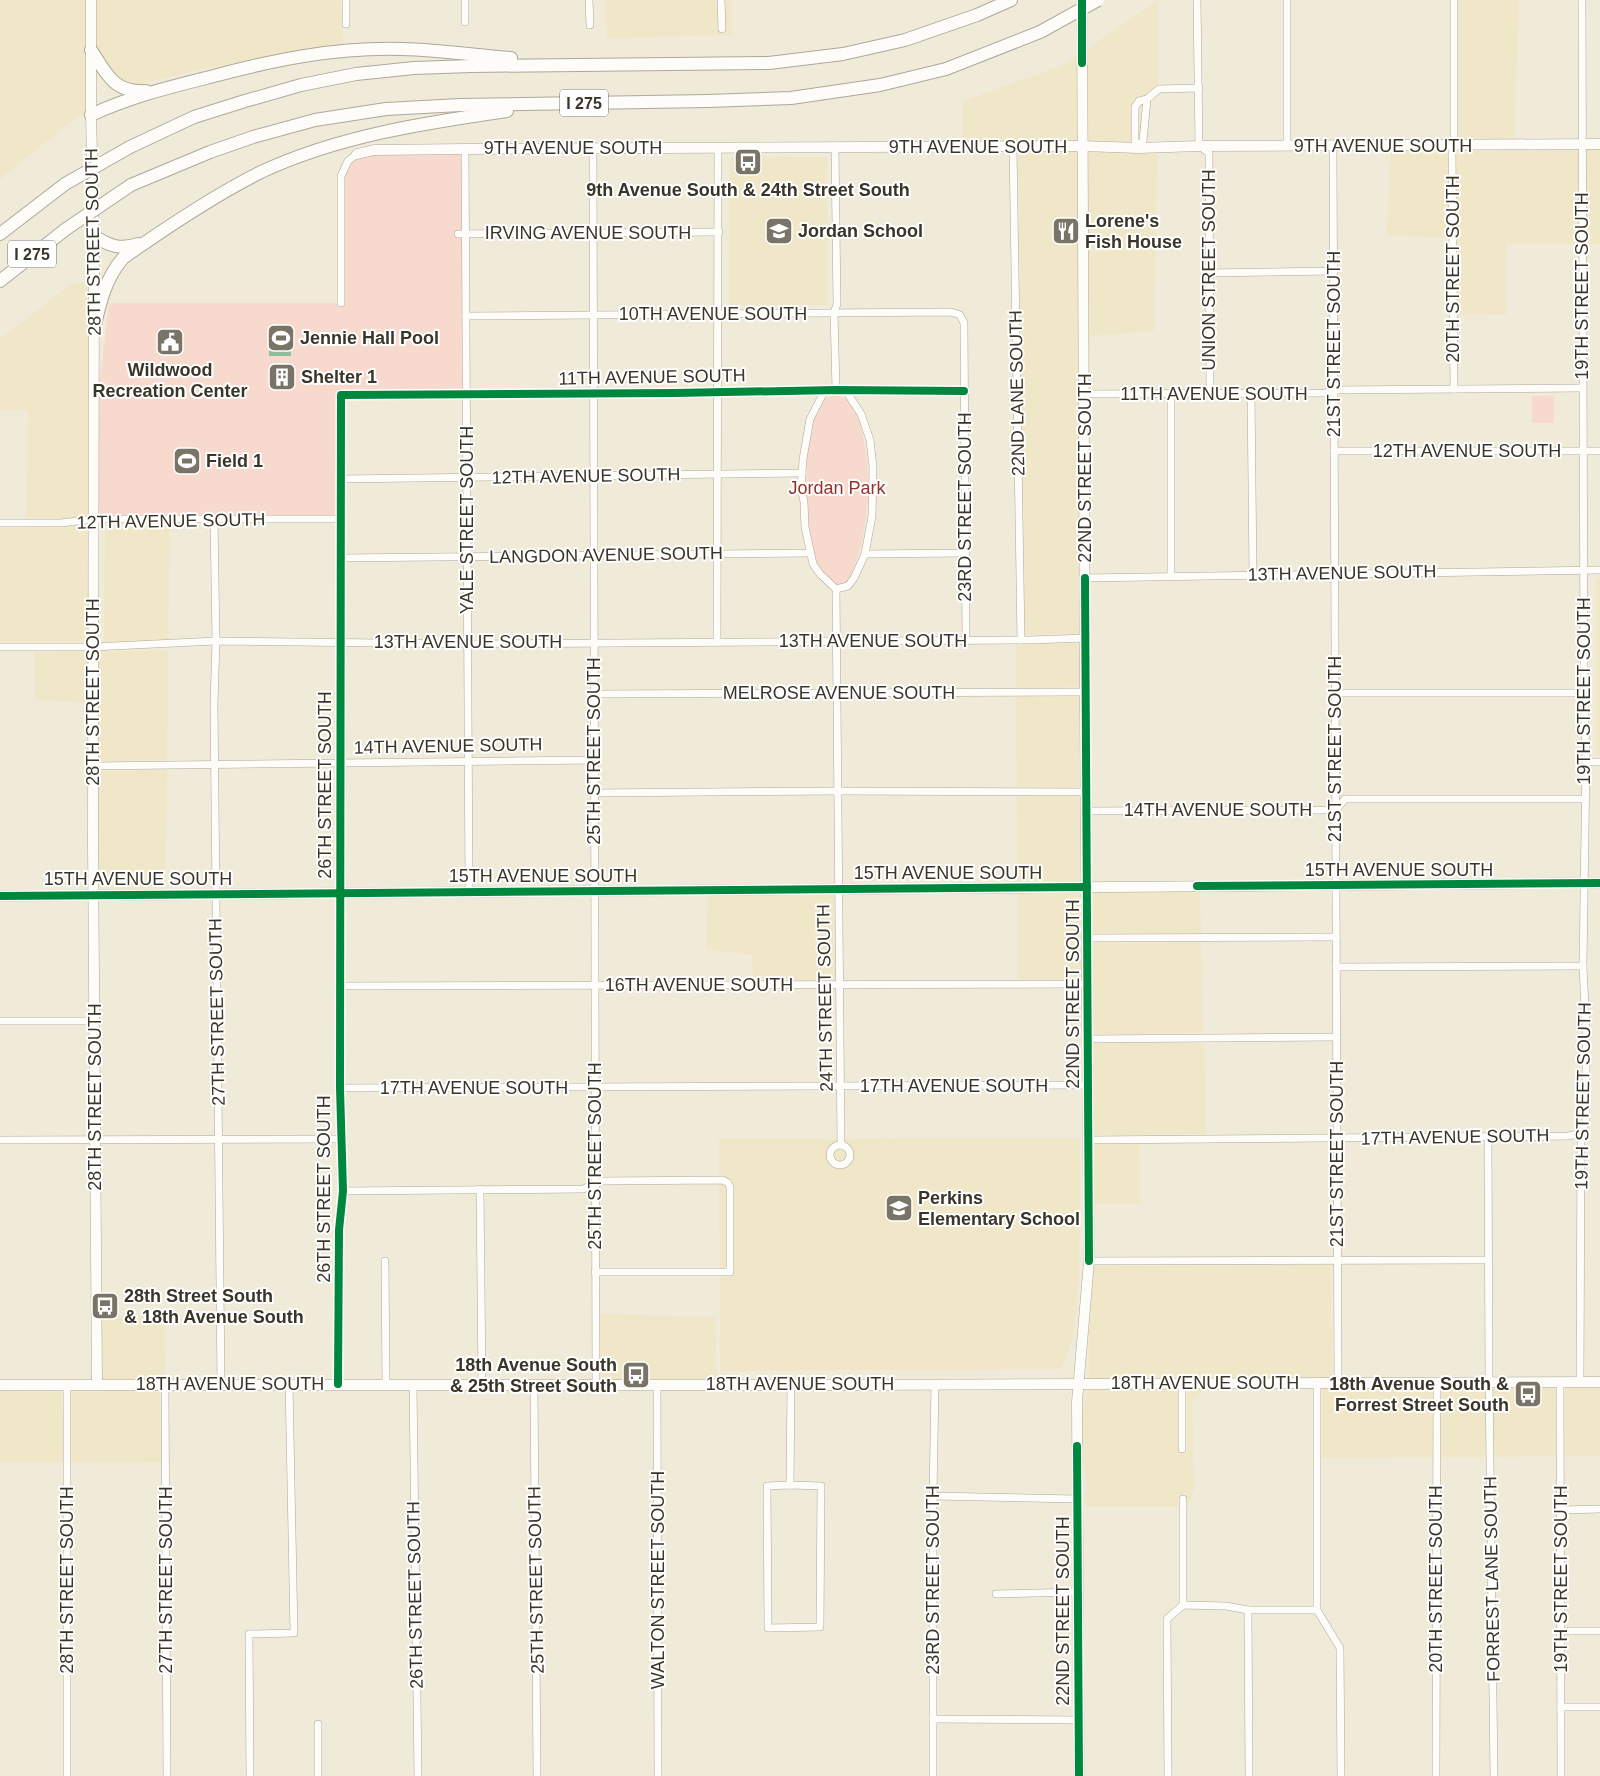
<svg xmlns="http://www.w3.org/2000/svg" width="1600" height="1776" font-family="Arial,sans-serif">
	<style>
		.built { fill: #f0e6c8 }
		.green { fill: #f8d9cd }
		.water { fill: #8dbf9b }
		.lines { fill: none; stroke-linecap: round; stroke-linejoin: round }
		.street-casing { stroke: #aca89b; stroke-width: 8 }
		.secondary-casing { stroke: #aca89b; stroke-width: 11 }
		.highway-casing { stroke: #aca89b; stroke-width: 14 }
		.street { stroke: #fdfcf9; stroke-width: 7 }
		.secondary { stroke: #fdfcf9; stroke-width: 10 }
		.highway { stroke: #fdfcf9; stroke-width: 12 }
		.highway-bridge-casing { stroke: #aca89b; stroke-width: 14; stroke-linecap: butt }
		.highway-bridge { stroke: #fdfcf9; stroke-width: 12 }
		.cycleway-casing { stroke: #fff; stroke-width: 11 }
		.cycleway { stroke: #00873e; stroke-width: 8 }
		.labels { text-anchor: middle; stroke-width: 4; stroke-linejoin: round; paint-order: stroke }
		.shield { fill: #fff; stroke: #747269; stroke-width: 1 }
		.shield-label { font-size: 16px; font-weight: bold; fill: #393529 }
		.street-label { font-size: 18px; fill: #393529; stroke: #fff }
		.poi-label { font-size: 18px; font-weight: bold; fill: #393529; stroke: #fff; text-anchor: start }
		.park-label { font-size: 18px; fill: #92322c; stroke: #fff }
	</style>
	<rect width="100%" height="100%" fill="#f0ead9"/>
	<!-- built -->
	<g class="built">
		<polygon points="0,0 87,0 87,48 85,49 87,52 86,113 72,121 0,179"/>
		<polygon points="95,0 341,0 343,46 201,69 141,84 135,87 111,75 95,49"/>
		<polygon points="606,0 716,0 718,33 726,33 725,0 732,0 732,35 607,38"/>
		<polygon points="1158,0 1158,88 1150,91 1141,108 1140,142 1086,142 1087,49"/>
		<polygon points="1458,0 1519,0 1514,140 1458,141"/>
		<polygon points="1078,55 1078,142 962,142 963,101 1061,66"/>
		<polygon points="1578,149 1578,244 1506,243 1506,315 1458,314 1457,150"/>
		<rect x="1586" y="149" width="14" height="95"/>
		<polygon points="1448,150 1450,238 1387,235 1391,151"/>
		<polygon points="1078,151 1081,633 1025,635 1018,152"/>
		<polygon points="1086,151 1157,151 1154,331 1090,336 1089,390"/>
		<polygon points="730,157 827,157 828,305 730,305"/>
		<polygon points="88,281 88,518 27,518 28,410 0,410 0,339 70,285"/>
		<polygon points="170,526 168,641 104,642 105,528"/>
		<polygon points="88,527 88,642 0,642 0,528"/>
		<rect x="1596" y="578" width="4" height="176"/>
		<polygon points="1081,643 1081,687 1016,688 1016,644"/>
		<polygon points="88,651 88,720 87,702 35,700 34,652"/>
		<polygon points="97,651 168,651 167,760 97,761"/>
		<polygon points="1016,697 1081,697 1082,787 1017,787"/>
		<polygon points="167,770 165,889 97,890 97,771"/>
		<polygon points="1017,796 1082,796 1083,882 1018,883"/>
		<polygon points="1200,891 1201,933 1091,933 1091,892"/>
		<rect x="1018" y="892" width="65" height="87"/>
		<polygon points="834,894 835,979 753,980 752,955 706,949 708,895"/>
		<polygon points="1201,942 1203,1033 1092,1034 1091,943"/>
		<polygon points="1092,1043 1204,1043 1206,1134 1093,1135"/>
		<polygon points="1080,1138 1079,1277 1073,1338 1061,1369 720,1371 719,1139"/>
		<polygon points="1093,1144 1139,1144 1140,1204 1093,1204"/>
		<polygon points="1330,1265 1333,1378 1089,1379 1089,1316 1093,1266"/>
		<polygon points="164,1314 165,1379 101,1379 101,1318"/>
		<polygon points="600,1314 716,1317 716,1371 720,1375 730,1375 730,1379 600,1379"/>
		<polygon points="1322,1387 1333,1387 1334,1389 1433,1388 1433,1457 1322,1458"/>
		<polygon points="1089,1388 1178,1388 1179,1454 1187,1453 1187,1388 1208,1388 1196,1396 1192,1402 1194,1489 1187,1507 1186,1494 1178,1494 1178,1507 1086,1507 1084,1497 1087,1487 1082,1454 1082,1413"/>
		<polygon points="1441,1388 1485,1388 1486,1457 1441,1457"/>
		<polygon points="1493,1388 1556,1388 1556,1456 1494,1457"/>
		<rect x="1565" y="1388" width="35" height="68"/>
		<polygon points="100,1389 160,1389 161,1463 71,1462 71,1392 100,1392"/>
		<polygon points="0,1391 62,1392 63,1462 0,1462"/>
	</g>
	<!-- green -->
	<g class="green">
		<polygon points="465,149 466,394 341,395 341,519 95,519 94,395 100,380 109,303 340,303 341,176 357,154"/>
		<path d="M836,395L848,399C852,405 857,412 859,420C874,470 870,535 848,582L834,586C830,581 824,577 821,572C804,544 801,431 819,404C823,398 830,397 836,395Z"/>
		<rect x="1532" y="396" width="22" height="27"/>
	</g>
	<!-- water -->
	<polygon class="water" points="271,326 290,326 291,356 269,356 269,351 271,350"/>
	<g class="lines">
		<!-- street casing -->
		<g class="street-casing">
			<g id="street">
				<polyline points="465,0 465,22"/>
				<polyline points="589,0 590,25"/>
				<polyline points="721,0 722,29"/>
				<polyline points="1197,0 1199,146 1209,153 1210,394"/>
				<polyline points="1287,0 1287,146"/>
				<polyline points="1454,0 1454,140 1452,145 1454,389"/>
				<polyline points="346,24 346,0"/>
				<polyline points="1139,145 1143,141 1147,99"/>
				<polyline points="1333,146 1338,1382"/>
				<polyline points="1013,147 1021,640"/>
				<polyline points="593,148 596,1384"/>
				<polyline points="835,148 837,304 834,313 836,390"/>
				<polyline points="1139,148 1139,145 1135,141 1135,107 1139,101 1147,99 1159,89 1199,88"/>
				<polyline points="465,149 469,892"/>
				<polyline points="458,234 719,232"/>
				<polyline points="1209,273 1333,271"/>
				<polyline points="341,303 341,176 348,161 357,154"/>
				<polyline points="466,316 951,312 960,315 964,323 966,640"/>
				<polyline points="825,390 810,419 803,459 801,487 804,502 805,527 813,564 820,574 836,589 841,1145"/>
				<polyline points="1084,394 1325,393 1334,390 1582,388"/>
				<polyline points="1171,394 1171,575"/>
				<polyline points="1251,394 1253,574"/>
				<polyline points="1334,451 1600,451"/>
				<polyline points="341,479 802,473"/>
				<polyline points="214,520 216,641 214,704 221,1384"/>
				<polyline points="0,523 61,523 95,519 341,519"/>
				<polyline points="865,554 965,553"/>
				<polyline points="341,558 810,553"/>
				<polyline points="1085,578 1600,570"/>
				<polyline points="836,589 848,586 854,578 865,554 872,516 873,467 870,440 861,414 846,391"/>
				<polyline points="717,642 718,148"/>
				<polyline points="0,647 93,647 216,641 467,644 1030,640 1086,638"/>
				<polyline points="1335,693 1584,693"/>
				<polyline points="594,694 1085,692"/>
				<polyline points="1586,762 1600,762"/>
				<polyline points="93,766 594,760"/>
				<polyline points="594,793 838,791 1086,792"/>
				<polyline points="1086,811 1336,810 1345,799 1585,799"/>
				<polyline points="1087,938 1336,937"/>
				<polyline points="1336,967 1583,966"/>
				<polyline points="340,986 1087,984"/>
				<polyline points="0,1021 94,1021"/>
				<polyline points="1088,1039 1337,1037"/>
				<polyline points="340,1088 1088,1085"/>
				<polyline points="1488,1136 1489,1382 1494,1776"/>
				<polyline points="0,1140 342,1139"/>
				<polyline points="1089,1140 1569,1136 1581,1133"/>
				<circle cx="840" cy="1155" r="10"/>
				<polyline points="480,1189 482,1384"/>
				<polyline points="343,1191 583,1189 603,1181 723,1180 728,1183 730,1187 730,1272 595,1272"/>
				<polyline points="385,1261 386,1385"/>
				<polyline points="1089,1261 1488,1260"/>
				<polyline points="1560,1381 1561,1776"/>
				<polyline points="1580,1381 1581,1133 1586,1122 1586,1028 1583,966 1586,762 1584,693 1582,0"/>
				<polyline points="1317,1382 1317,1610 1340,1648 1341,1776"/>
				<polyline points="1182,1383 1182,1449"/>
				<polyline points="165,1384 167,1776"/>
				<polyline points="338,1384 339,1230 343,1191 340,1088 341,395 675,393 836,390 964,391"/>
				<polyline points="413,1384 418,1776"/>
				<polyline points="657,1384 658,1776"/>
				<polyline points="67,1385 67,1776"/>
				<polyline points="534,1385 537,1776"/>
				<polygon points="790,1485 821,1486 820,1627 768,1628 767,1486"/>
				<polyline points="790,1485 791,1384"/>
				<polyline points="933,1496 1077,1499"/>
				<polyline points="1183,1499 1183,1605"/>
				<polyline points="1561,1510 1600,1509"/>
				<polyline points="996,1594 1078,1592"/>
				<polyline points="1248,1610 1249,1776"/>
				<polyline points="1561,1631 1600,1631"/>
				<polyline points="1561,1707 1600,1707"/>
				<polyline points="933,1719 1079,1720"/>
				<polyline points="318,1724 318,1776"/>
				<polyline points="250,1776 249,1634 294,1633 289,1384"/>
				<polyline points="933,1776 933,1496 935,1384"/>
				<polyline points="1168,1776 1167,1619 1183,1605 1226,1606 1248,1610 1317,1610"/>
				<polyline points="1436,1776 1437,1382"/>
			</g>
		</g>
		<!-- secondary casing -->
		<g class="secondary-casing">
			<g id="secondary">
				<polyline points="91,0 91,115 94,236 93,845 97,1384"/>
				<polyline points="357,154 374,150 465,149 1082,146 1139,148 1199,146 1600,144"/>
				<polyline points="0,896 1600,883"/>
				<polyline points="0,1385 855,1385 1600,1382"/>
				<polyline points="1079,1776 1077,1402 1089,1261 1085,692 1082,0"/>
			</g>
		</g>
		<!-- highway casing -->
		<g class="highway-casing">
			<g id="highway">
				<path d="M91,50C107,74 113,93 146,91"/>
				<path d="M91,115C129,97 170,87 210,77C273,60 336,47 402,49C438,50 475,55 511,58"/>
				<polyline points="130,147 194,117 245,101 301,85 356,74 414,68 471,66 769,63 843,54 905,40 977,15 1011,0"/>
				<polyline points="131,185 210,152 253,137 315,120 386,109 460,105 708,101 791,98 880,85 946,69 1040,32"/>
				<polyline points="0,234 65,184"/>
				<path d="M94,236C109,246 121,250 138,244"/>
				<polyline points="0,281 66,229"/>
				<path d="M94,329C100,303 105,279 123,258C167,227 213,196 261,172C338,136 424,123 507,111"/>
			</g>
		</g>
		<!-- street -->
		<use href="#street" class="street"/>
		<!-- secondary -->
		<use href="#secondary" class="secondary"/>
		<!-- highway -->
		<use href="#highway" class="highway"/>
		<!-- highway-bridge casing -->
		<g class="highway-bridge-casing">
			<g id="highway-bridge">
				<polyline points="1040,32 1098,0"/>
				<polyline points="65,184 130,147"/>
				<polyline points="66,229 131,185"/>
			</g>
		</g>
		<!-- highway-bridge -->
		<use href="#highway-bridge" class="highway-bridge"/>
		<!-- cycleway casing -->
		<g class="cycleway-casing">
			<g id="cycleway">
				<polyline points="1082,0 1082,63"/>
				<polyline points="1085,578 1089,1261"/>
				<polyline points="1197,886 1600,883"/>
				<polyline points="0,896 1087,887"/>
				<polyline points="338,1384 339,1230 343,1191 340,1088 341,395 675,393 836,390 964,391"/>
				<polyline points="1077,1446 1079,1776"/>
			</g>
		</g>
		<!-- cycleway -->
		<use href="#cycleway" class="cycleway"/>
	</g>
	<!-- icons -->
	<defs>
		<g id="bus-square" transform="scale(1.4375)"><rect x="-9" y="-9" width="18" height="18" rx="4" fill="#797467" stroke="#fff"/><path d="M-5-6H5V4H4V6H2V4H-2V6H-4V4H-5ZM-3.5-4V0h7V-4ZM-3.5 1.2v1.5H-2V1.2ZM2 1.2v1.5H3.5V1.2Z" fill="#fff"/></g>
		<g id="school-square" transform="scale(1.4375)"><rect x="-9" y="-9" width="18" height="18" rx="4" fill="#797467" stroke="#fff"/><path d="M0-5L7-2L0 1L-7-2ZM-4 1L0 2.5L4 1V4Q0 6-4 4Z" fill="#fff"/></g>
		<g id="restaurant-square" transform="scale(1.4375)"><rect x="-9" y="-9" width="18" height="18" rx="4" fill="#797467" stroke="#fff"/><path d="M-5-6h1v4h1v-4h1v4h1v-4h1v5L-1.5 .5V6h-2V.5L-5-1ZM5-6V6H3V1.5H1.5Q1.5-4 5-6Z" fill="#fff"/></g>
		<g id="stadium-square" transform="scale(1.4375)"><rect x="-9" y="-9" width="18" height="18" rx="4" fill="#797467" stroke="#fff"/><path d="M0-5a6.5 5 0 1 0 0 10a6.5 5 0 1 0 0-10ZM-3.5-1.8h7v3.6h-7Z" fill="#fff"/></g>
		<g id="civic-square" transform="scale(1.4375)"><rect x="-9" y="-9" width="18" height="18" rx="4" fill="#797467" stroke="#fff"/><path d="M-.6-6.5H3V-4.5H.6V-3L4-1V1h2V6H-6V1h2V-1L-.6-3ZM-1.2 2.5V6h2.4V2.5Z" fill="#fff"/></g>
		<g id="building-square" transform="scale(1.4375)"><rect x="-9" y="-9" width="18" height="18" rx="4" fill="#797467" stroke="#fff"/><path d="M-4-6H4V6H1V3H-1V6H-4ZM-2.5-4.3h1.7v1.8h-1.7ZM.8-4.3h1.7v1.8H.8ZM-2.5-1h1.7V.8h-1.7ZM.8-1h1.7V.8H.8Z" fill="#fff"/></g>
	</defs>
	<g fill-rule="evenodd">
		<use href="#bus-square" x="748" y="162"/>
		<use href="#school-square" x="779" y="231"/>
		<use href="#restaurant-square" x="1066" y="231"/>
		<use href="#stadium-square" x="281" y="338"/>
		<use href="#civic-square" x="170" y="342"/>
		<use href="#building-square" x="282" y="377"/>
		<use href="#stadium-square" x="187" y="461"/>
		<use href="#school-square" x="899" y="1208"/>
		<use href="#bus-square" x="105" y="1306"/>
		<use href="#bus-square" x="636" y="1375"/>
		<use href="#bus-square" x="1528" y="1394"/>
	</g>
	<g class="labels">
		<!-- shield labels -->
		<g class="shield">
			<rect x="560" y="89.5" width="48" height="27" rx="4"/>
			<rect x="8" y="240.5" width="48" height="27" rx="4"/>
		</g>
		<g class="shield-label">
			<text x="584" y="109">I 275</text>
			<text x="32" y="260">I 275</text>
		</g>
		<!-- street labels -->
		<g class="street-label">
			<text x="1383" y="152">9TH AVENUE SOUTH</text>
			<text x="978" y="153">9TH AVENUE SOUTH</text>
			<text x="573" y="154">9TH AVENUE SOUTH</text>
			<text x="588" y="239">IRVING AVENUE SOUTH</text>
			<text transform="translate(93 242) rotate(-91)" y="6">28TH STREET SOUTH</text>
			<text transform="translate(1453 269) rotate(-90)" y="6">20TH STREET SOUTH</text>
			<text transform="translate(1209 270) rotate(-90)" y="6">UNION STREET SOUTH</text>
			<text transform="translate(1582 286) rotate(-90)" y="6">19TH STREET SOUTH</text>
			<text x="713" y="320">10TH AVENUE SOUTH</text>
			<text transform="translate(1334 344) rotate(-90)" y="6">21ST STREET SOUTH</text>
			<text transform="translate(652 377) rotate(-1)" y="6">11TH AVENUE SOUTH</text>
			<text transform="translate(1017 393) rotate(-91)" y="6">22ND LANE SOUTH</text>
			<text x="1214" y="400">11TH AVENUE SOUTH</text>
			<text x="1467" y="457">12TH AVENUE SOUTH</text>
			<text transform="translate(1085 468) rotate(-90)" y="6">22ND STREET SOUTH</text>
			<text transform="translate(586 476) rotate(-1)" y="6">12TH AVENUE SOUTH</text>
			<text transform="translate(965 507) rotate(-90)" y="6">23RD STREET SOUTH</text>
			<text transform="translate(467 520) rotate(-90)" y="6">YALE STREET SOUTH</text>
			<text transform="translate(171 521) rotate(-1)" y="6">12TH AVENUE SOUTH</text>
			<text transform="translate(606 555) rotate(-1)" y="6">LANGDON AVENUE SOUTH</text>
			<text transform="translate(1342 573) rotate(-1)" y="6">13TH AVENUE SOUTH</text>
			<text x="873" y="647">13TH AVENUE SOUTH</text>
			<text x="468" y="648">13TH AVENUE SOUTH</text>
			<text transform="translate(1584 691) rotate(-90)" y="6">19TH STREET SOUTH</text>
			<text transform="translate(93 692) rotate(-90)" y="6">28TH STREET SOUTH</text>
			<text x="839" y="699">MELROSE AVENUE SOUTH</text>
			<text transform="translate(448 746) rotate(-1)" y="6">14TH AVENUE SOUTH</text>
			<text transform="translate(1335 749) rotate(-90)" y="6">21ST STREET SOUTH</text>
			<text transform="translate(594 751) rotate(-90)" y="6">25TH STREET SOUTH</text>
			<text transform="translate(325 785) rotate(-90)" y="6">26TH STREET SOUTH</text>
			<text x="1218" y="816">14TH AVENUE SOUTH</text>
			<text x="1399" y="876">15TH AVENUE SOUTH</text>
			<text x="948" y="879">15TH AVENUE SOUTH</text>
			<text x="543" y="882">15TH AVENUE SOUTH</text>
			<text x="138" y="885">15TH AVENUE SOUTH</text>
			<text x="699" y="991">16TH AVENUE SOUTH</text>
			<text transform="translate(1073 994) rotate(-90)" y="6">22ND STREET SOUTH</text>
			<text transform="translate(825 998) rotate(-91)" y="6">24TH STREET SOUTH</text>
			<text transform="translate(217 1012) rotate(-91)" y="6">27TH STREET SOUTH</text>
			<text x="954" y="1092">17TH AVENUE SOUTH</text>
			<text x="474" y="1094">17TH AVENUE SOUTH</text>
			<text transform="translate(1583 1096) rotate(-89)" y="6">19TH STREET SOUTH</text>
			<text transform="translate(95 1097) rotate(-90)" y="6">28TH STREET SOUTH</text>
			<text transform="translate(1455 1137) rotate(-1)" y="6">17TH AVENUE SOUTH</text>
			<text transform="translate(1337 1154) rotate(-90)" y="6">21ST STREET SOUTH</text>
			<text transform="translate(595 1156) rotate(-90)" y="6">25TH STREET SOUTH</text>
			<text transform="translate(324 1189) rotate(-90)" y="6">26TH STREET SOUTH</text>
			<text x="1205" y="1389">18TH AVENUE SOUTH</text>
			<text x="230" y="1390">18TH AVENUE SOUTH</text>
			<text x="800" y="1390">18TH AVENUE SOUTH</text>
			<text transform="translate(1436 1579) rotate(-90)" y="6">20TH STREET SOUTH</text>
			<text transform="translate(1492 1579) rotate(-91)" y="6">FORREST LANE SOUTH</text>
			<text transform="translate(1561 1579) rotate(-90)" y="6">19TH STREET SOUTH</text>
			<text transform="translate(67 1580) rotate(-90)" y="6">28TH STREET SOUTH</text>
			<text transform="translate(166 1580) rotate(-90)" y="6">27TH STREET SOUTH</text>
			<text transform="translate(536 1580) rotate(-91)" y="6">25TH STREET SOUTH</text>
			<text transform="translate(658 1580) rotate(-90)" y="6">WALTON STREET SOUTH</text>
			<text transform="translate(933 1580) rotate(-90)" y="6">23RD STREET SOUTH</text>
			<text transform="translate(415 1595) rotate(-91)" y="6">26TH STREET SOUTH</text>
			<text transform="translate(1063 1611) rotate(-90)" y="6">22ND STREET SOUTH</text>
		</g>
		<!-- poi labels -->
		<g class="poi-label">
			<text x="748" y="196" text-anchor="middle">9th Avenue South &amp; 24th Street South</text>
			<text x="1085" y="227">Lorene's<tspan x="1085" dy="21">Fish House</tspan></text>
			<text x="798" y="237">Jordan School</text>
			<text x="300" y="344">Jennie Hall Pool</text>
			<text x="170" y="376" text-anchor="middle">Wildwood<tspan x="170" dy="21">Recreation Center</tspan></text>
			<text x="301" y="383">Shelter 1</text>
			<text x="206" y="467">Field 1</text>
			<text x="918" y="1204">Perkins<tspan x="918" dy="21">Elementary School</tspan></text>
			<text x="124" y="1302">28th Street South<tspan x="124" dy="21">&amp; 18th Avenue South</tspan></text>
			<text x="617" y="1371" text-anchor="end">18th Avenue South<tspan x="617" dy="21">&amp; 25th Street South</tspan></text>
			<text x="1509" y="1390" text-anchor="end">18th Avenue South &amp;<tspan x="1509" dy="21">Forrest Street South</tspan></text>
		</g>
		<!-- park labels -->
		<g class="park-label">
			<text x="837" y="494">Jordan Park</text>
		</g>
	</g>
</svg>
